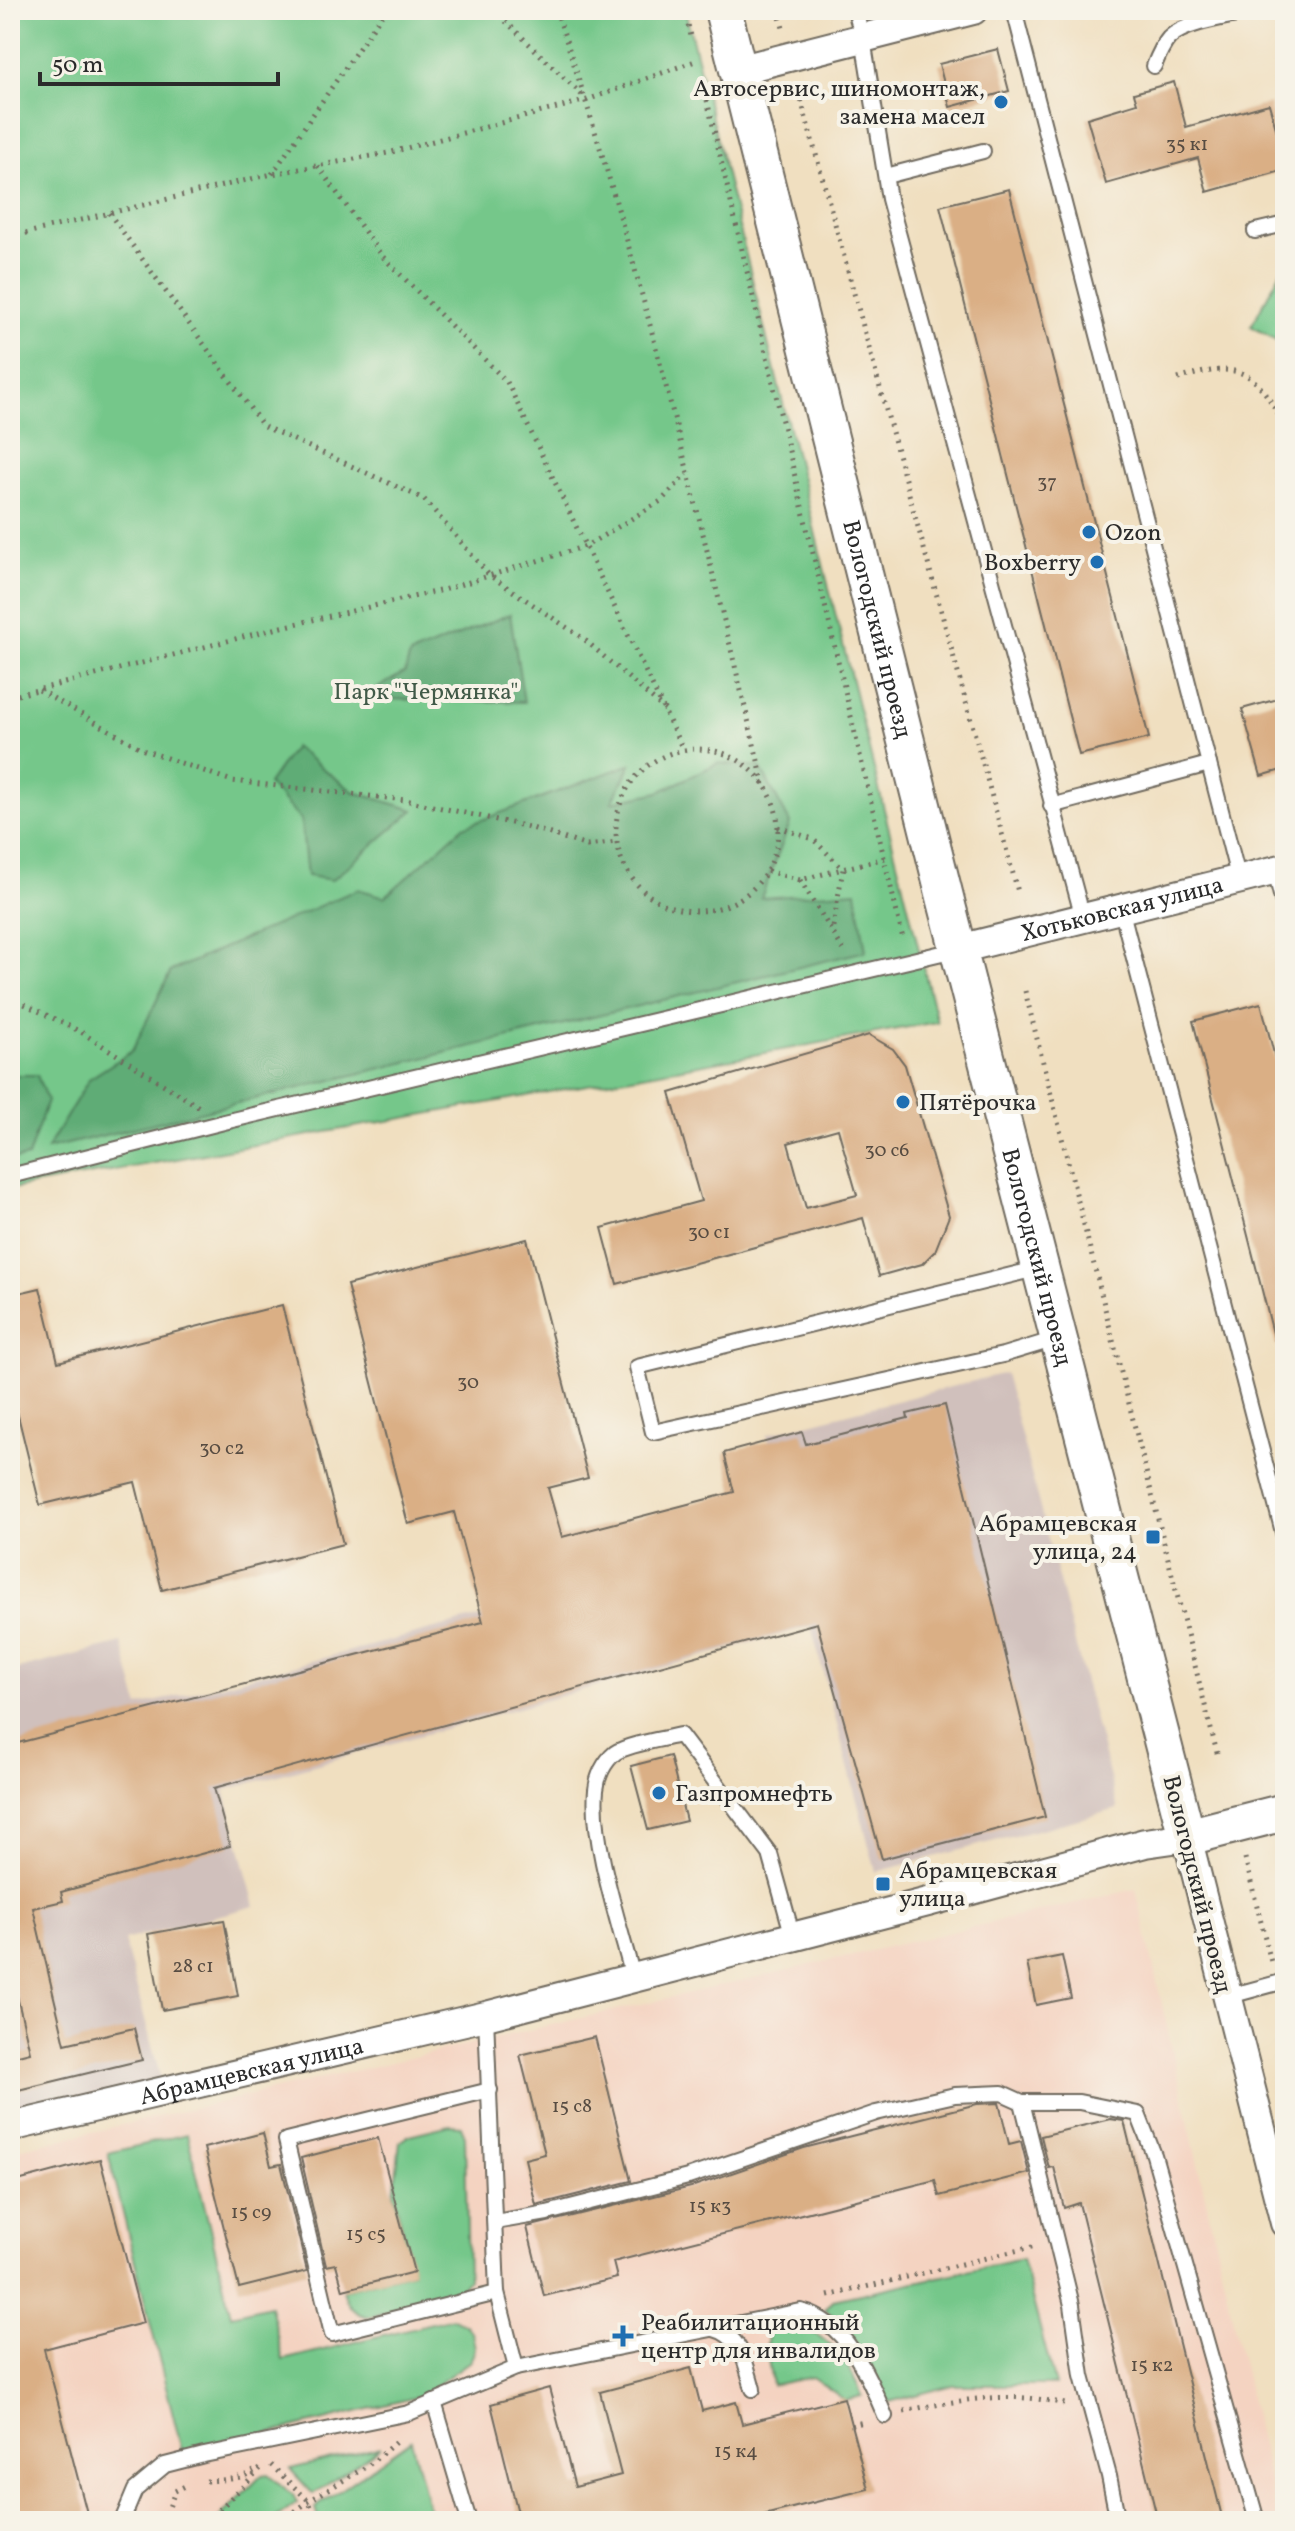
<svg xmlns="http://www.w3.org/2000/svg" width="1295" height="2531" font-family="Vollkorn,serif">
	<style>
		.built { fill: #f4d3c1 }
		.industrial { fill: #d0c0bc }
		.green { fill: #74c78a; stroke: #50795a; stroke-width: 2 }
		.forest { fill: #5fac76; stroke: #456c50; stroke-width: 2 }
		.building { fill: #daaf85; fill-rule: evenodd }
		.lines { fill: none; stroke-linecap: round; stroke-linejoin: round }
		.service-casing { stroke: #706a5f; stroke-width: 18 }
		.minor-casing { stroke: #706a5f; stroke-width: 32 }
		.tertiary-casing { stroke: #706a5f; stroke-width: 40 }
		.path { stroke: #706a5f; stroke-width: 5; stroke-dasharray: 2 6; stroke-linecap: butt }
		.service { stroke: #fff; stroke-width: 14 }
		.minor { stroke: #fff; stroke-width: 28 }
		.tertiary { stroke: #fff; stroke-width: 36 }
		.poi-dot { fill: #1f6fb2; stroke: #f7f3e8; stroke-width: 3 }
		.labels { text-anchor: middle; stroke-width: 8; stroke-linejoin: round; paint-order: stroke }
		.number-label { font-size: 20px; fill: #574c42 }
		.poi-label { font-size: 24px; fill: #2b2b2b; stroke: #f7f3e8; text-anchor: start }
		.street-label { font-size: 24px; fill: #2b2b2b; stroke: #f7f3e8 }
		.park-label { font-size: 24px; fill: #415a48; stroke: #f7f3e8 }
	</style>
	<rect width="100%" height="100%" fill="#f7f3e8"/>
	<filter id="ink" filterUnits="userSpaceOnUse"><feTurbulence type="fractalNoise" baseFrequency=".0125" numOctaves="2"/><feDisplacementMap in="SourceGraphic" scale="16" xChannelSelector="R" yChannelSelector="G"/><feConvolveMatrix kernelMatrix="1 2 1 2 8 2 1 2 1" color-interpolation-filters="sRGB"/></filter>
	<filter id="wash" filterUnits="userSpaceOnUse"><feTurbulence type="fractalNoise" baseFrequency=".006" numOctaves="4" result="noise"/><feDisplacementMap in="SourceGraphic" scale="32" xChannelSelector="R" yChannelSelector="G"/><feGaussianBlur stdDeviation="1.8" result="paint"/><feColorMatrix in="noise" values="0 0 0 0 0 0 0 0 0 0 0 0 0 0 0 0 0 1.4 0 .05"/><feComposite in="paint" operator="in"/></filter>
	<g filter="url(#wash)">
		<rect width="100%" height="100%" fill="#f0dfc0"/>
		<!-- built -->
		<polygon class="built" points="1136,1889 1278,2521 10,2521 10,2151"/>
		<!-- industrial -->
		<polygon class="industrial" points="1005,1373 1118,1809 876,1872 811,1626 225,1790 255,1906 124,1940 161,2080 10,2119 10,1671 122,1643 139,1706 793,1536 767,1434"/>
		<!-- green -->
		<g class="green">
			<polygon points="10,10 685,10 937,1022 10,1189"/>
			<polygon points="1285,264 1285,345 1251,326"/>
			<path d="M450,2125L461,2126L465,2136L468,2279L457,2293L369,2317C353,2314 347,2305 343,2290L413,2272L394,2194L400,2142L409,2135Z"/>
			<polygon points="187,2134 231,2315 270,2306 283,2360 452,2318 465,2325 472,2334 475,2347 473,2355 470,2361 421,2396 183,2455 108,2153"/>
			<path d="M1022,2259L1055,2385H953L889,2402C872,2368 855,2332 825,2309L833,2300Z"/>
			<path d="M794,2326C828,2332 851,2366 862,2396L845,2400L812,2377L772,2385L766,2346L769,2333L777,2329Z"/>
			<polygon points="411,2440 432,2521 319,2521 315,2508"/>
			<polygon points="381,2447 313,2494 290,2469"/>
			<polygon points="268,2474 293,2495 297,2503 273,2521 216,2521 262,2475"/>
		</g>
		<!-- forest -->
		<g class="forest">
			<polygon points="510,614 524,702 381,699 378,688 405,672 410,655"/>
			<polygon points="294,747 354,792 414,810 332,880 307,876 301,820 268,784"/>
			<polygon points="718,763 760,767 790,823 761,898 856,891 866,951 47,1149 89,1079 132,1051 171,971 358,889 385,897 463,827 631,764 612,802 659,792"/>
			<polygon points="10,1075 37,1075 47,1101 28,1157 10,1160"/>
		</g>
		<g id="blocks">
			<!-- building -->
			<g class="building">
				<polygon points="998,49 1009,91 950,107 939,64"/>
				<polygon points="1174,82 1186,127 1269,104 1285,160 1285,170 1207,192 1198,158 1106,184 1087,118 1137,103 1134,93"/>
				<polygon points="1009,189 1149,738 1079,755 940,206"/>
				<polygon points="1285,697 1285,769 1261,776 1242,709"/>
				<polygon points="1261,1003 1285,1097 1285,1344 1276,1345 1193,1021"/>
				<path d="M869,1035L893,1049L905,1065L949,1216L935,1251L922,1264L879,1276L863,1218L617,1284L602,1228L701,1201L670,1093ZM838,1129L857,1195L806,1208L788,1143Z"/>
				<polygon points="527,1239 588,1478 548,1488 562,1537 734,1492 724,1453 802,1432 806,1444 908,1418 907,1414 945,1405 1045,1817 882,1859 817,1623 214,1788 230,1846 61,1892 63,1901 33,1908 65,2044 134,2028 142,2060 10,2092 10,2057 30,2052 10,1966 10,1745 483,1622 454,1512 408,1524 347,1285"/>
				<polygon points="40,1288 58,1362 282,1305 343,1544 162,1590 135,1482 40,1505 10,1383 10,1295"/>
				<polygon points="670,1756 686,1821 648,1830 631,1766"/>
				<polygon points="224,1920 238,1996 162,2010 148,1934"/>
				<polygon points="1062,1956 1071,1998 1036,2005 1027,1963"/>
				<polygon points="595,2037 631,2181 536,2205 525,2159 545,2154 520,2055"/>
				<polygon points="999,2103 1009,2144 1021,2141 1029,2173 939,2196 935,2180 613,2262 617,2278 544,2296 527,2227 691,2187 804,2148 977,2104"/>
				<polygon points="1110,2119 1124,2121 1223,2521 1158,2521 1079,2203 1064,2208 1054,2167 1049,2168 1041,2136"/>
				<polygon points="263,2133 271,2166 281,2164 307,2271 239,2288 204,2148"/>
				<polygon points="378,2138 414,2272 343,2290 336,2264 326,2266 301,2158"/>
				<polygon points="100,2159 143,2323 44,2349 89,2521 10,2521 10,2183"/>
				<polygon points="691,2368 702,2411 736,2402 742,2424 844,2398 868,2489 760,2516 762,2521 520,2521 491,2404 549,2388 575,2487 621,2475 600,2392"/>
			</g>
		</g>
	</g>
	<g filter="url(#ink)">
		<use href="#blocks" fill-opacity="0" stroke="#706a5f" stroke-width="2"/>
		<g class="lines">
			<!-- service casing -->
			<g class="service-casing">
				<g id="service">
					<polyline points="855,10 863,39 889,199 1083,918"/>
					<polyline points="1014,10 1239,880"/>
					<path d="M1154,66C1158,56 1162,46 1169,38C1186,21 1236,16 1261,10"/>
					<polyline points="886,176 983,151"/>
					<polyline points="1255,231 1285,224"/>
					<polyline points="1051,806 1209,764"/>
					<polyline points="1275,871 1285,911"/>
					<polyline points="1121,908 1285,1540"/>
					<polyline points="10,1176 224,1122 959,949"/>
					<polyline points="1040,1268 637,1367 653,1432 1003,1355 1059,1338"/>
					<path d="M633,1977C620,1926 591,1841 596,1790C597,1777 604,1762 615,1753C628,1744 664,1739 680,1735L770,1854L793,1937"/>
					<polyline points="1226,1997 1285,1981"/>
					<polyline points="490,2090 286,2140 332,2334 497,2293"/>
					<polyline points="1022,2102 1072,2305 1082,2376 1109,2476 1118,2521"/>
					<polyline points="495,2222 547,2213 688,2177 876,2113 955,2095 1002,2093 1022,2102 1079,2102 1138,2114 1154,2155 1257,2521"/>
					<path d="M714,2329C742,2336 746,2365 753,2389"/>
					<path d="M516,2368L801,2311C847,2322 868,2376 885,2416"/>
					<polyline points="434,2402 469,2521"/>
					<polyline points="122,2521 135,2490 165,2465 204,2455 409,2413 516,2368 497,2293 486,2016"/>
				</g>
			</g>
			<!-- minor casing -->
			<g class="minor-casing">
				<g id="minor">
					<polyline points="738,70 973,10"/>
					<path id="s1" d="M959,949L1285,868"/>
					<path id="s2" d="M10,2127L486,2016L928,1902L1145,1843L1187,1837L1285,2223"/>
				</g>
			</g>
			<!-- tertiary casing -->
			<g class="tertiary-casing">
				<g id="tertiary">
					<path id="s3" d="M723,10L948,909L1187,1837L1285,1812"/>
				</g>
			</g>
			<!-- path -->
			<g class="path">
				<polyline points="494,10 586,99"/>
				<path d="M556,10C642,263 700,525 764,785"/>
				<polyline points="684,10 691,36"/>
				<polyline points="778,10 783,28"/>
				<polyline points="797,85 1018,892"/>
				<polyline points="707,100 903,939"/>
				<polyline points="318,166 382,256 507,382 683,750"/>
				<polyline points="272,174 385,10"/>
				<polyline points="109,213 263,426 424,499 489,575 584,639 665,710"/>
				<polyline points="10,237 272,174 388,153 587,100 698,60"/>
				<path d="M1178,379C1241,359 1258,371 1285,429"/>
				<polyline points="39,690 144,750 232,781 405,800 529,827 587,846 617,842"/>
				<polyline points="10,697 282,627 443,590 586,546 661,501 687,474"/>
				<circle cx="697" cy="830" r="81"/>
				<polyline points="778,827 813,839 843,869 832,932"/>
				<polyline points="767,871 800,880 885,858"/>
				<polyline points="800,880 846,954"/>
				<polyline points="1025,991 1218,1757"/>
				<polyline points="10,997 81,1032 199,1107"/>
				<polyline points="1245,1858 1271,1962"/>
				<polyline points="1282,2002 1285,2013"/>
				<polyline points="828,2296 1036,2246"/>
				<path d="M904,2411C958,2400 1014,2390 1068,2405"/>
				<polyline points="851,2425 864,2422"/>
				<polyline points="271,2465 309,2501 316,2521"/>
				<path d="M206,2481C223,2480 238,2480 254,2471"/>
				<polyline points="164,2521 175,2491 185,2486"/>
				<polyline points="208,2521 262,2467"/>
				<polyline points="282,2521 309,2501 369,2465 398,2440"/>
			</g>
			<!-- service -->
			<use href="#service" class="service"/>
			<!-- minor -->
			<use href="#minor" class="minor"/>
			<!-- tertiary -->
			<use href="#tertiary" class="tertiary"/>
		</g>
	</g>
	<!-- markers -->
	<g class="poi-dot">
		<circle cx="1001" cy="102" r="8"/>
		<circle cx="1089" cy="532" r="8"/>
		<circle cx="1097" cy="562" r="8"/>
		<circle cx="903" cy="1102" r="8"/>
		<rect x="1145" y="1529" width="16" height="16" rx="4"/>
		<circle cx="659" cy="1793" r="8"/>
		<rect x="875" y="1876" width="16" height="16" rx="4"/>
		<path d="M619 2324h8v8h8v8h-8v8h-8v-8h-8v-8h8z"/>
	</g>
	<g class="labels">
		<!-- number labels -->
		<g class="number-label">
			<text x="1187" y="150">35 к1</text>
			<text x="1047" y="488">37</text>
			<text x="887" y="1156">30 с6</text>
			<text x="709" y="1238">30 с1</text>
			<text x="468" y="1388">30</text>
			<text x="222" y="1454">30 с2</text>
			<text x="193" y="1972">28 с1</text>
			<text x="572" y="2112">15 с8</text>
			<text x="710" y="2212">15 к3</text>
			<text x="251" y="2218">15 с9</text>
			<text x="366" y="2240">15 с5</text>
			<text x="1152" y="2371">15 к2</text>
			<text x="736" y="2457">15 к4</text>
		</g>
		<!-- poi labels -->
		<g class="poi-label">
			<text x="985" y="96" text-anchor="end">Автосервис, шиномонтаж,<tspan x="985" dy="28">замена масел</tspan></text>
			<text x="1105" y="540">Ozon</text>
			<text x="1081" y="570" text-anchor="end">Boxberry</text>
			<text x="919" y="1110">Пятёрочка</text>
			<text x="1137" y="1531" text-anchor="end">Абрамцевская<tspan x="1137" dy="28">улица, 24</tspan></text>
			<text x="675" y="1801">Газпромнефть</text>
			<text x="899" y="1878">Абрамцевская<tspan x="899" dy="28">улица</tspan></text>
			<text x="641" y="2330">Реабилитационный<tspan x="641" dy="28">центр для инвалидов</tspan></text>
		</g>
		<!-- street labels -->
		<g class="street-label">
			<text dy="8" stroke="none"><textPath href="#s3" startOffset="638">Вологодский проезд</textPath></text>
			<text dy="8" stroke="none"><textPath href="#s1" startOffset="168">Хотьковская улица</textPath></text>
			<text dy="8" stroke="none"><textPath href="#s3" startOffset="1286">Вологодский проезд</textPath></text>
			<text transform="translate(1198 1884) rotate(76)" y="8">Вологодский проезд</text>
			<text dy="8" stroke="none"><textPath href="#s2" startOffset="248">Абрамцевская улица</textPath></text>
		</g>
		<!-- park labels -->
		<g class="park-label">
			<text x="426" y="699">Парк "Чермянка"</text>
		</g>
	</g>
	<!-- margin -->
	<rect width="1295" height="2531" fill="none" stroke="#f7f3e8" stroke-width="40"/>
	<!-- scale -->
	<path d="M40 72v12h238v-12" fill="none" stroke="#2b2b2b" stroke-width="4"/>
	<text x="52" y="72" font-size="24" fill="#2b2b2b" stroke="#f7f3e8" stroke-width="6" paint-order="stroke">50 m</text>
</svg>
